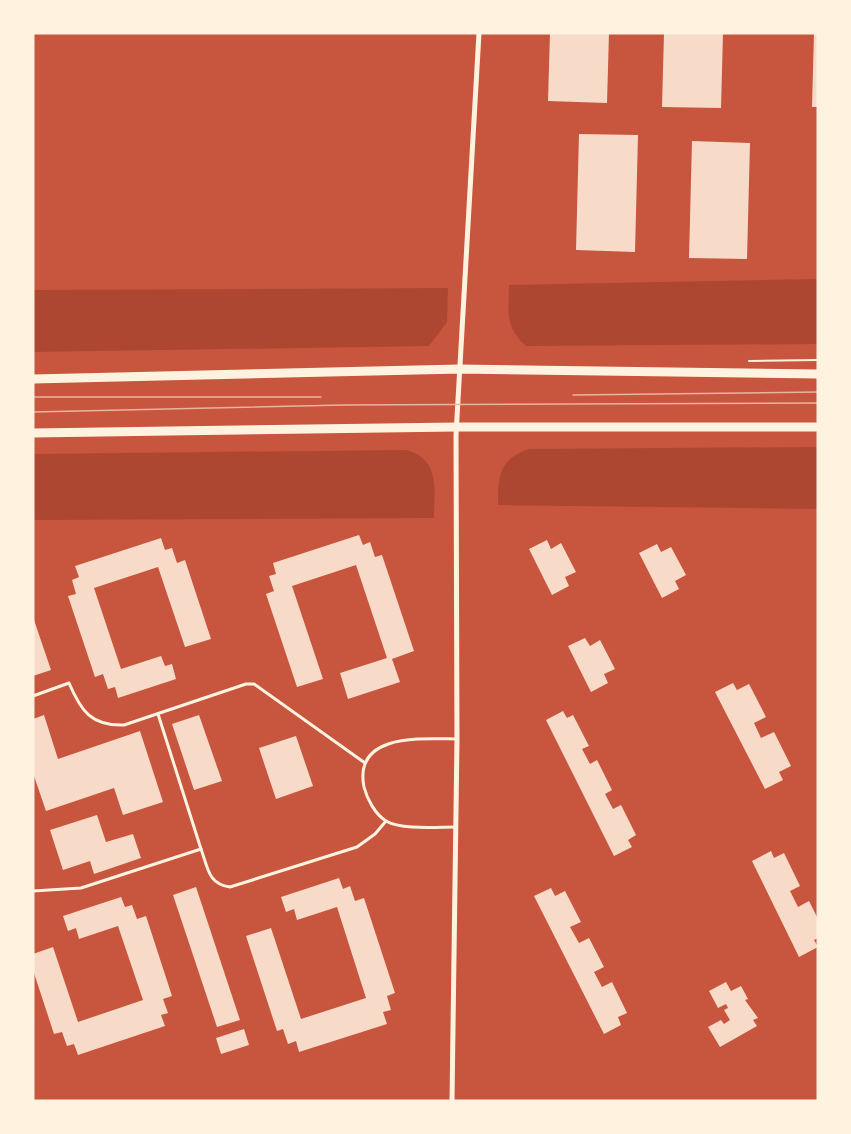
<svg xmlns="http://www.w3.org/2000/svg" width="851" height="1134" font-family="'IBM Plex Sans',sans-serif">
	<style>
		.green { fill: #ae4732 }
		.building { fill: #f7dbc8 }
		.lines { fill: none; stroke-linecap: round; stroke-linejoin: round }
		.path { stroke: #fff3e0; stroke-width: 2 }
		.service { stroke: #fff3e0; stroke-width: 3 }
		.minor { stroke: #fff3e0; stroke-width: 5 }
		.primary { stroke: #fff3e0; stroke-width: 9 }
		.tram { stroke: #e9b49f; stroke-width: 1.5 }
	</style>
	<rect width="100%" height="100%" fill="#c8553d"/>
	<!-- green -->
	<g class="green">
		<path d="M818,279V344L526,346C504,326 509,312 509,285Z"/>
		<polygon points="448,288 447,322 429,346 33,352 33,290"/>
		<path d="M818,447V509L498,505C498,476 499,459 529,449Z"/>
		<path d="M407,450C441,461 434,489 434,518L33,520V454Z"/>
	</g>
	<!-- building -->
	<g class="building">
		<polygon points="550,33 609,33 607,103 548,101"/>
		<polygon points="664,33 723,33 721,108 662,107"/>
		<polygon points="814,33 818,33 818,107 812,107"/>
		<polygon points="579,134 638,135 635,252 576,250"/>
		<polygon points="692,141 750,143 747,259 689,258"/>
		<polygon points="359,535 363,545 370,542 375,557 382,555 414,651 392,659 400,682 348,699 340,673 387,658 356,565 292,586 323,679 297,687 266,594 274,591 269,576 276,574 273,563"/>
		<polygon points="161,538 165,550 172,548 177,563 185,560 211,639 185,647 158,567 94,588 121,669 161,656 165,666 172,664 176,679 118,698 115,687 108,689 103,674 95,677 68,596 76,594 72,580 79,577 75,566"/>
		<polygon points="547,540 551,549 561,543 576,572 565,577 569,586 552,595 529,549"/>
		<polygon points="657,544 661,552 671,547 686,575 675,581 679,589 662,598 639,553"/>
		<polygon points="33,617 51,670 33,676"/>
		<polygon points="585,638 590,646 600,640 615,669 604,674 608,683 591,692 568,646"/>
		<polygon points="733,683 737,690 749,684 766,717 754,723 761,738 774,732 791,766 779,772 783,780 765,789 715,692"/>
		<polygon points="563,711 567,718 573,715 589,746 582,749 590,764 597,760 612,790 605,794 613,809 621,805 636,835 628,840 632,847 614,856 546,720"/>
		<polygon points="44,715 58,759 140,731 163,802 123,815 114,788 46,811 33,773 33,719"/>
		<polygon points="199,715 222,781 194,790 172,724"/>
		<polygon points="296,736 313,786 276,799 259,748"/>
		<polygon points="97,815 106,842 133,834 141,858 94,874 90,861 63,870 50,830"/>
		<polygon points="771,851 774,858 784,853 800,886 790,891 798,907 809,901 818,919 818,938 814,940 818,947 799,957 752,861"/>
		<polygon points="339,878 343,889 350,886 355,901 364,898 395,993 387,996 391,1010 383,1012 387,1024 299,1052 296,1041 288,1044 283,1029 277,1031 246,936 271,928 301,1019 366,998 337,907 297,920 294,909 286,912 281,897"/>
		<polygon points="196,887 240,1020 217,1027 173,895"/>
		<polygon points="551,888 555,896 565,891 581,922 570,927 579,943 589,938 604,967 594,972 602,987 612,982 627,1013 618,1017 621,1025 604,1034 534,896"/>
		<polygon points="121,897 125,907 132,905 137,919 146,916 172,996 163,999 168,1013 161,1015 165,1026 78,1055 74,1044 67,1046 62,1032 54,1034 33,970 33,954 53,947 78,1022 143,1000 118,926 79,939 76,928 68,931 63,916"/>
		<polygon points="726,982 731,991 741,986 748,999 745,1000 758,1018 753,1020 757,1026 720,1047 708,1027 721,1020 724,1024 730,1020 724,1010 728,1008 726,1004 718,1008 709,991"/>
		<polygon points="244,1029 249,1045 221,1054 216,1038"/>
	</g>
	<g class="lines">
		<!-- path -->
		<polyline class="path" points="749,361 818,360"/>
		<!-- service -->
		<g class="service">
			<path d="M33,696L69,683C81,711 91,726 124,725L246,684H254L365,763"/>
			<polyline points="158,714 201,849"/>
			<path d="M455,827C437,827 401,830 386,821C375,814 367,799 364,787C353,732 424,739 457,739"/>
			<path d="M33,891L81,888L201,849C208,868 208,884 230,887L357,847L375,834L386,821"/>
		</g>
		<!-- minor -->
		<polyline class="minor" points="452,1101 457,739 456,435 479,33"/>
		<!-- primary -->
		<g class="primary">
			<polyline points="33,379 460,369 818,374"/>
			<polyline points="33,433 457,427 818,427"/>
		</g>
		<!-- tram -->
		<g class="tram">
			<polyline points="573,395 818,392"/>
			<polyline points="33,397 321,397"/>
			<polyline points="33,412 344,405 818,403"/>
		</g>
	</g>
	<!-- border -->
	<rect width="851" height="1134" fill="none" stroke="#fff3e0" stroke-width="69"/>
</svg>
